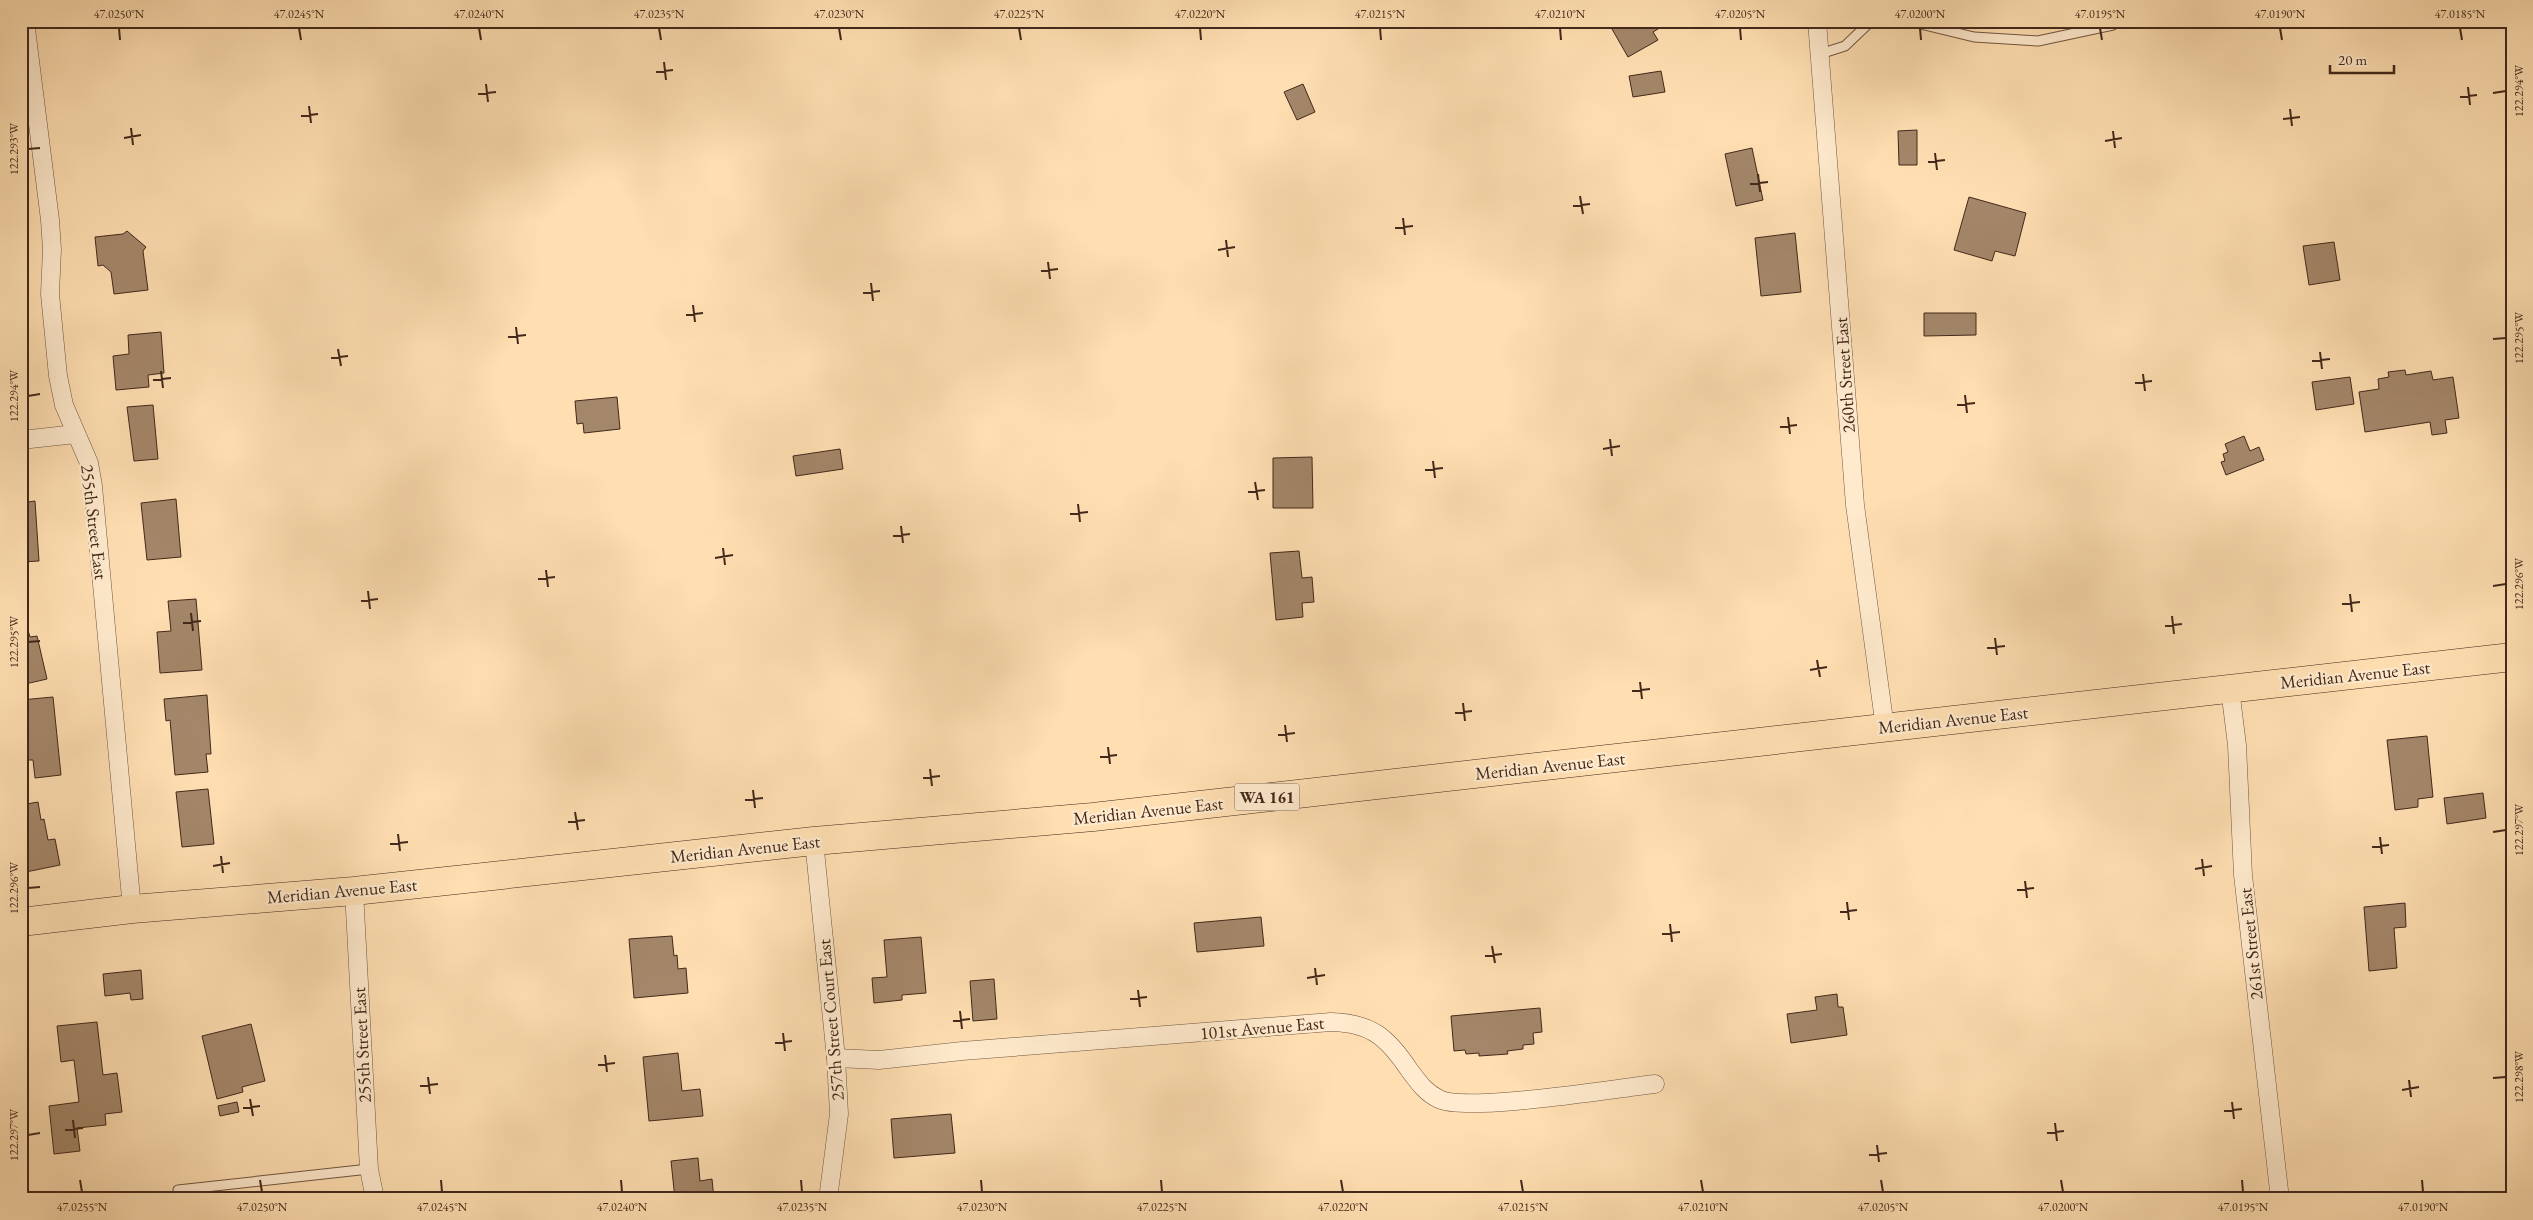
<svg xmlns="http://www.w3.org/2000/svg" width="2533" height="1220" font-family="'EB Garamond',serif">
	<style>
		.building { fill: #a4876a; stroke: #42281b }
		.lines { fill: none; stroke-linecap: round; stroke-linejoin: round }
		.lane-casing { stroke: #715641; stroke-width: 11 }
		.street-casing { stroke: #715641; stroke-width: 19 }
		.primary-casing { stroke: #42281b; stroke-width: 29 }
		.lane { stroke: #ffeacd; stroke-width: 9 }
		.street { stroke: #ffeacd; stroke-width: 18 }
		.primary { stroke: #ffdfb2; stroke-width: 28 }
		.ticks { fill: none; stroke: #42281b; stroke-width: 2 }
		.labels { text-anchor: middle; stroke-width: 4.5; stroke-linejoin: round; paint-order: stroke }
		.shield { fill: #ffeacd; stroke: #7b6250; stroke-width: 1 }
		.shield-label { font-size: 16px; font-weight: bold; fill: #42281b }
		.street-label { font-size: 18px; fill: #42281b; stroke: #ffeacd }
		.neatline { fill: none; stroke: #42281b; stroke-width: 2 }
		.ticks-label { font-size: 12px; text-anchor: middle; fill: #42281b }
	</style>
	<rect width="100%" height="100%" fill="#ffdfb2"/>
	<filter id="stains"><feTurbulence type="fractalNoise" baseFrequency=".004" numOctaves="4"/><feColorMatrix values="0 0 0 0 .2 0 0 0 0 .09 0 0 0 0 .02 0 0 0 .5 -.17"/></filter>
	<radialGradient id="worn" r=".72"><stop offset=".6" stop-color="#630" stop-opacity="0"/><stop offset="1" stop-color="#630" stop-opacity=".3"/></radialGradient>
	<!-- building -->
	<g class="building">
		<polygon points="1619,21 1671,21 1653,32 1658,40 1628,57 1612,29 1621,24"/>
		<polygon points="1661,71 1665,92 1633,97 1629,76"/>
		<polygon points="1303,84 1315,112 1297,120 1284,92"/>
		<polygon points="1917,130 1917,165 1899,165 1898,131"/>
		<polygon points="1752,148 1763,200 1736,206 1725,154"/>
		<polygon points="1969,197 2026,213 2015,256 1995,251 1992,261 1954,250"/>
		<polygon points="127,231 146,247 143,251 148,290 114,294 111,272 103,265 98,266 95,237 123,234"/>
		<polygon points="1795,233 1801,292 1761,296 1755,238"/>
		<polygon points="2334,242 2340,280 2309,285 2303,246"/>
		<polygon points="1924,313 1976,313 1976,335 1924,336"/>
		<polygon points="161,332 164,373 148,375 149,387 116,390 113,356 129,354 128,335"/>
		<polygon points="2405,370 2406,375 2431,371 2433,380 2453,377 2459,418 2445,420 2447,433 2432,435 2430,422 2365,432 2359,392 2379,389 2378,379 2389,377 2388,372"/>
		<polygon points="2350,377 2354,404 2316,410 2312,382"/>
		<polygon points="617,397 620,429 584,433 583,423 577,424 575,401"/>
		<polygon points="153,405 158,459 134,461 127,407"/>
		<polygon points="2244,436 2250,451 2259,447 2264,460 2226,475 2221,462 2225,461 2223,454 2228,452 2225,444"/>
		<polygon points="840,449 843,469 796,476 793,456"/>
		<polygon points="1312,457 1313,508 1273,508 1273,458"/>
		<polygon points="176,499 181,557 147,560 141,503"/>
		<polygon points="35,501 39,561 21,562 21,503"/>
		<polygon points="1299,551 1302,578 1312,577 1314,602 1302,603 1303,617 1276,620 1270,553"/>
		<polygon points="196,599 202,670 160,673 157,632 171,631 168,601"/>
		<polygon points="27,627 30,637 37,636 47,679 21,685 21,628"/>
		<polygon points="207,695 211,754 206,754 208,772 175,775 170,720 166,721 164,699"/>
		<polygon points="53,697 61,775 35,778 33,760 28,760 25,728 21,729 21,700"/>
		<polygon points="2427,736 2433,797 2418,799 2418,807 2395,810 2387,740"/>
		<polygon points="208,789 214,844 182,847 176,792"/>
		<polygon points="2483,793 2486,818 2447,824 2444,798"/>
		<polygon points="38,802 41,820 44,819 48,840 55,839 60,865 21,873 21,805"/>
		<polygon points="2405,903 2406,927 2394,928 2397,968 2369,971 2364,907"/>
		<polygon points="1261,917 1264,946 1197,952 1194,923"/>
		<polygon points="672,936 674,956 677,955 678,969 686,968 688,993 634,998 629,939"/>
		<polygon points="921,937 926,993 902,995 902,1000 874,1003 872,978 887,977 884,940"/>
		<polygon points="141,970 143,999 131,1000 130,993 105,996 103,974"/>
		<polygon points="994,979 997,1019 973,1021 970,981"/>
		<polygon points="1837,994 1838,1007 1843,1007 1847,1035 1791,1043 1787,1014 1817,1010 1815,997"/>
		<polygon points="1540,1008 1542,1032 1533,1033 1534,1044 1523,1045 1523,1049 1507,1051 1508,1054 1479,1056 1479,1053 1466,1054 1465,1050 1454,1051 1451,1016"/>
		<polygon points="97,1022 103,1075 117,1073 122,1112 105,1114 106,1125 77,1128 80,1151 54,1154 49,1106 79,1102 74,1060 61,1062 57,1026"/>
		<polygon points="251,1024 265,1081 242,1087 243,1092 217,1099 202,1036"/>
		<polygon points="678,1053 682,1091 700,1089 703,1116 649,1121 643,1057"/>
		<polygon points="237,1102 239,1112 220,1116 218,1106"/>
		<polygon points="951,1114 955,1153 894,1158 891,1119"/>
		<polygon points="698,1158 700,1181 712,1179 714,1199 675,1199 671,1161"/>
	</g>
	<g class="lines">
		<!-- lane casing -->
		<g class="lane-casing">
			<g id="lane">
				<polyline points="1908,21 1974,37 2038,41 2113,25 2118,21"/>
				<polyline points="1820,54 1845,46 1868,24 1875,21"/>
				<polyline points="178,1190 369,1169"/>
			</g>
		</g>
		<!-- street casing -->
		<g class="street-casing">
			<g id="street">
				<polyline points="25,21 50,220 52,249 50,294 58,376 64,405 89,463 93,486 132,909"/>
				<polyline points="1817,21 1855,505 1885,728"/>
				<polyline points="21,440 76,434"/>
				<polyline points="2230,689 2237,745 2243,875 2280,1199"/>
				<polyline points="814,841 836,1058 839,1114 828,1199"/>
				<polyline points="354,891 369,1169 375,1199"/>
				<path d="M836,1058L879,1060L962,1051L1331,1022C1372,1023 1388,1038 1410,1071C1419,1083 1426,1093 1439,1099C1466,1113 1617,1088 1655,1084"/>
			</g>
		</g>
		<!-- primary casing -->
		<g class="primary-casing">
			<polyline id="primary" points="21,922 132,909 354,891 814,841 1093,817 2512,657"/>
		</g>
		<!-- lane -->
		<use href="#lane" class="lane"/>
		<!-- street -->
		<use href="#street" class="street"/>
		<!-- primary -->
		<use href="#primary" class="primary"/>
	</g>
	<!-- ticks -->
	<path class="ticks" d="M119,28L120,40M299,28L301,40M479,28L481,40M659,28L661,40M839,28L841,40M1019,28L1021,40M1200,28L1201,40M1380,28L1381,40M1560,28L1561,40M1740,28L1741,40M1920,28L1921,40M2100,28L2102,40M2280,28L2282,40M2460,28L2462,40M664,62L666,80M656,72L673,70M486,84L488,102M2468,87L2470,105M2493,93L2506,91M478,94L496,92M2460,97L2477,95M309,106L311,123M2290,109L2292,126M301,116L318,114M2283,119L2300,117M131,128L133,145M2113,131L2115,148M124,138L141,135M2105,141L2122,138M28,149L40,148M1935,153L1937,170M1928,162L1945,160M1758,174L1760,192M1750,184L1768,182M1580,196L1583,214M1573,206L1590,204M1403,218L1405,235M1395,228L1413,226M1226,240L1228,257M1218,250L1235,247M1048,262L1050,279M1041,271L1058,269M871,283L873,301M863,293L880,291M693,305L695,322M686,315L703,313M516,327L518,344M508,337L526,335M2493,339L2506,338M338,349L341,366M2320,352L2322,369M331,358L348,356M2312,361L2330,359M161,371L163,388M2143,374L2145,391M153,380L171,378M2135,383L2152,381M1965,395L1967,413M28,396L40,394M1957,405L1975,403M1788,417L1790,434M1780,427L1797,425M1610,439L1612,456M1603,449L1620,446M1433,461L1435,478M1425,470L1443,468M1255,482L1258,500M1248,492L1265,490M1078,504L1080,522M1070,514L1088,512M901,526L903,543M893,536L910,534M723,548L725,565M715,558L733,555M546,570L548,587M538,579L555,577M2493,586L2506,584M368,591L370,609M2350,594L2352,612M361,601L378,599M2342,604L2360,602M191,613L193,631M2172,616L2174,634M183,623L201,621M2165,626L2182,624M1995,638L1997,655M28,642L40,641M1987,648L2005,646M1817,660L1820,677M1810,670L1827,667M1640,682L1642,699M1632,691L1650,689M1463,703L1465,721M1455,713L1472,711M1285,725L1287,742M1278,735L1295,733M1108,747L1110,764M1100,757L1117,755M930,769L932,786M923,778L940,776M753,790L755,808M745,800L763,798M575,812L578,830M568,822L585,820M2493,832L2506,830M398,834L400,851M2380,837L2382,854M390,844L408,842M2372,847L2389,845M221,856L223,873M2202,859L2204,876M213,866L230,863M2195,869L2212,866M2025,881L2027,898M28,888L40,887M2017,890L2034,888M1847,902L1849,920M1840,912L1857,910M1670,924L1672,942M1662,934L1680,932M1492,946L1495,963M1485,956L1502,954M1315,968L1317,985M1307,978L1325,975M1138,990L1140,1007M1130,999L1147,997M960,1011L962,1029M953,1021L970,1019M783,1033L785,1051M775,1043L792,1041M605,1055L607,1072M598,1065L615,1063M428,1077L430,1094M2493,1078L2506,1077M2409,1080L2411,1097M420,1086L438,1084M2402,1090L2419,1087M250,1099L253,1116M2232,1102L2234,1119M243,1108L260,1106M2224,1111L2242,1109M73,1120L75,1138M2055,1123L2057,1141M65,1130L83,1128M2047,1133L2064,1131M28,1135L40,1133M1877,1145L1879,1162M1869,1155L1887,1153M80,1180L82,1192M260,1180L262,1192M441,1180L442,1192M621,1180L622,1192M801,1180L802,1192M981,1180L982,1192M1161,1180L1162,1192M1341,1180L1343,1192M1521,1180L1523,1192M1701,1180L1703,1192M1881,1180L1883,1192M2061,1180L2063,1192M2242,1180L2243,1192M2422,1180L2423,1192"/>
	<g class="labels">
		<!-- shield labels -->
		<rect class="shield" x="1234.5" y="783.5" width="65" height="27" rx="4"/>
		<g class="shield-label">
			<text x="1267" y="803">WA 161</text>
		</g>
		<!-- street labels -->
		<g class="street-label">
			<text transform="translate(1845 375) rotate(-94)" y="6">260th Street East</text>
			<text transform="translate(94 522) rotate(83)" y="6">255th Street East</text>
			<text transform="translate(2355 675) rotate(-6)" y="6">Meridian Avenue East</text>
			<text transform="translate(1953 720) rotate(-6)" y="6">Meridian Avenue East</text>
			<text transform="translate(1550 766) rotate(-6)" y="6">Meridian Avenue East</text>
			<text transform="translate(1148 811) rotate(-6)" y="6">Meridian Avenue East</text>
			<text transform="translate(745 849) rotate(-6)" y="6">Meridian Avenue East</text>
			<text transform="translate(342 891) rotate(-5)" y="6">Meridian Avenue East</text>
			<text transform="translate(2251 944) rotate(-96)" y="6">261st Street East</text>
			<text transform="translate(831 1020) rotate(-95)" y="6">257th Street Court East</text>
			<text transform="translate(1262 1028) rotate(-5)" y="6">101st Avenue East</text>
			<text transform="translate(362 1045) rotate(-93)" y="6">255th Street East</text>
		</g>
	</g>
	<!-- margin -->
	<rect width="2533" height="1220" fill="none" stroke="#ffdfb2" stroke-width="55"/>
	<!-- scale -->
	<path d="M2330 65v8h64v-8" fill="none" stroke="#42281b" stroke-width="2.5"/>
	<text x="2338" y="65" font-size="15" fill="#42281b" stroke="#ffeacd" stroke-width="4" paint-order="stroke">20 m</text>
	<rect x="28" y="28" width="2478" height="1164" class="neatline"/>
	<g class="ticks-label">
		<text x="119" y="18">47.0250°N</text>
		<text x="299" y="18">47.0245°N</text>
		<text x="479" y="18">47.0240°N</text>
		<text x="659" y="18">47.0235°N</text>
		<text x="839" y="18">47.0230°N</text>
		<text x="1019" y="18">47.0225°N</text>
		<text x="1200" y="18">47.0220°N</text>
		<text x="1380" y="18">47.0215°N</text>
		<text x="1560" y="18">47.0210°N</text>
		<text x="1740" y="18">47.0205°N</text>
		<text x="1920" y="18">47.0200°N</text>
		<text x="2100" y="18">47.0195°N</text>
		<text x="2280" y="18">47.0190°N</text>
		<text x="2460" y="18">47.0185°N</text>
		<text transform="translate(2519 91) rotate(-90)" y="4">122.294°W</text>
		<text transform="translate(14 149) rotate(-90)" y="4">122.293°W</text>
		<text transform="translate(2519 338) rotate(-90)" y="4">122.295°W</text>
		<text transform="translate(14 396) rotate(-90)" y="4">122.294°W</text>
		<text transform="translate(2519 584) rotate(-90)" y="4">122.296°W</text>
		<text transform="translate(14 642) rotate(-90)" y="4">122.295°W</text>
		<text transform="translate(2519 830) rotate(-90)" y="4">122.297°W</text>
		<text transform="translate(14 888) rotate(-90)" y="4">122.296°W</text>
		<text transform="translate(2519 1077) rotate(-90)" y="4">122.298°W</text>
		<text transform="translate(14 1135) rotate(-90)" y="4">122.297°W</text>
		<text x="82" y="1211">47.0255°N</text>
		<text x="262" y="1211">47.0250°N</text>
		<text x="442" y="1211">47.0245°N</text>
		<text x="622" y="1211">47.0240°N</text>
		<text x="802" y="1211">47.0235°N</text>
		<text x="982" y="1211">47.0230°N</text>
		<text x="1162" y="1211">47.0225°N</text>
		<text x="1343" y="1211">47.0220°N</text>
		<text x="1523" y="1211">47.0215°N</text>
		<text x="1703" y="1211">47.0210°N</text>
		<text x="1883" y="1211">47.0205°N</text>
		<text x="2063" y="1211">47.0200°N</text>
		<text x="2243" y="1211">47.0195°N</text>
		<text x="2423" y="1211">47.0190°N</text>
	</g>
	<rect width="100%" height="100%" filter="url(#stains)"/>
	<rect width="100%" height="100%" fill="url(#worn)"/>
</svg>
